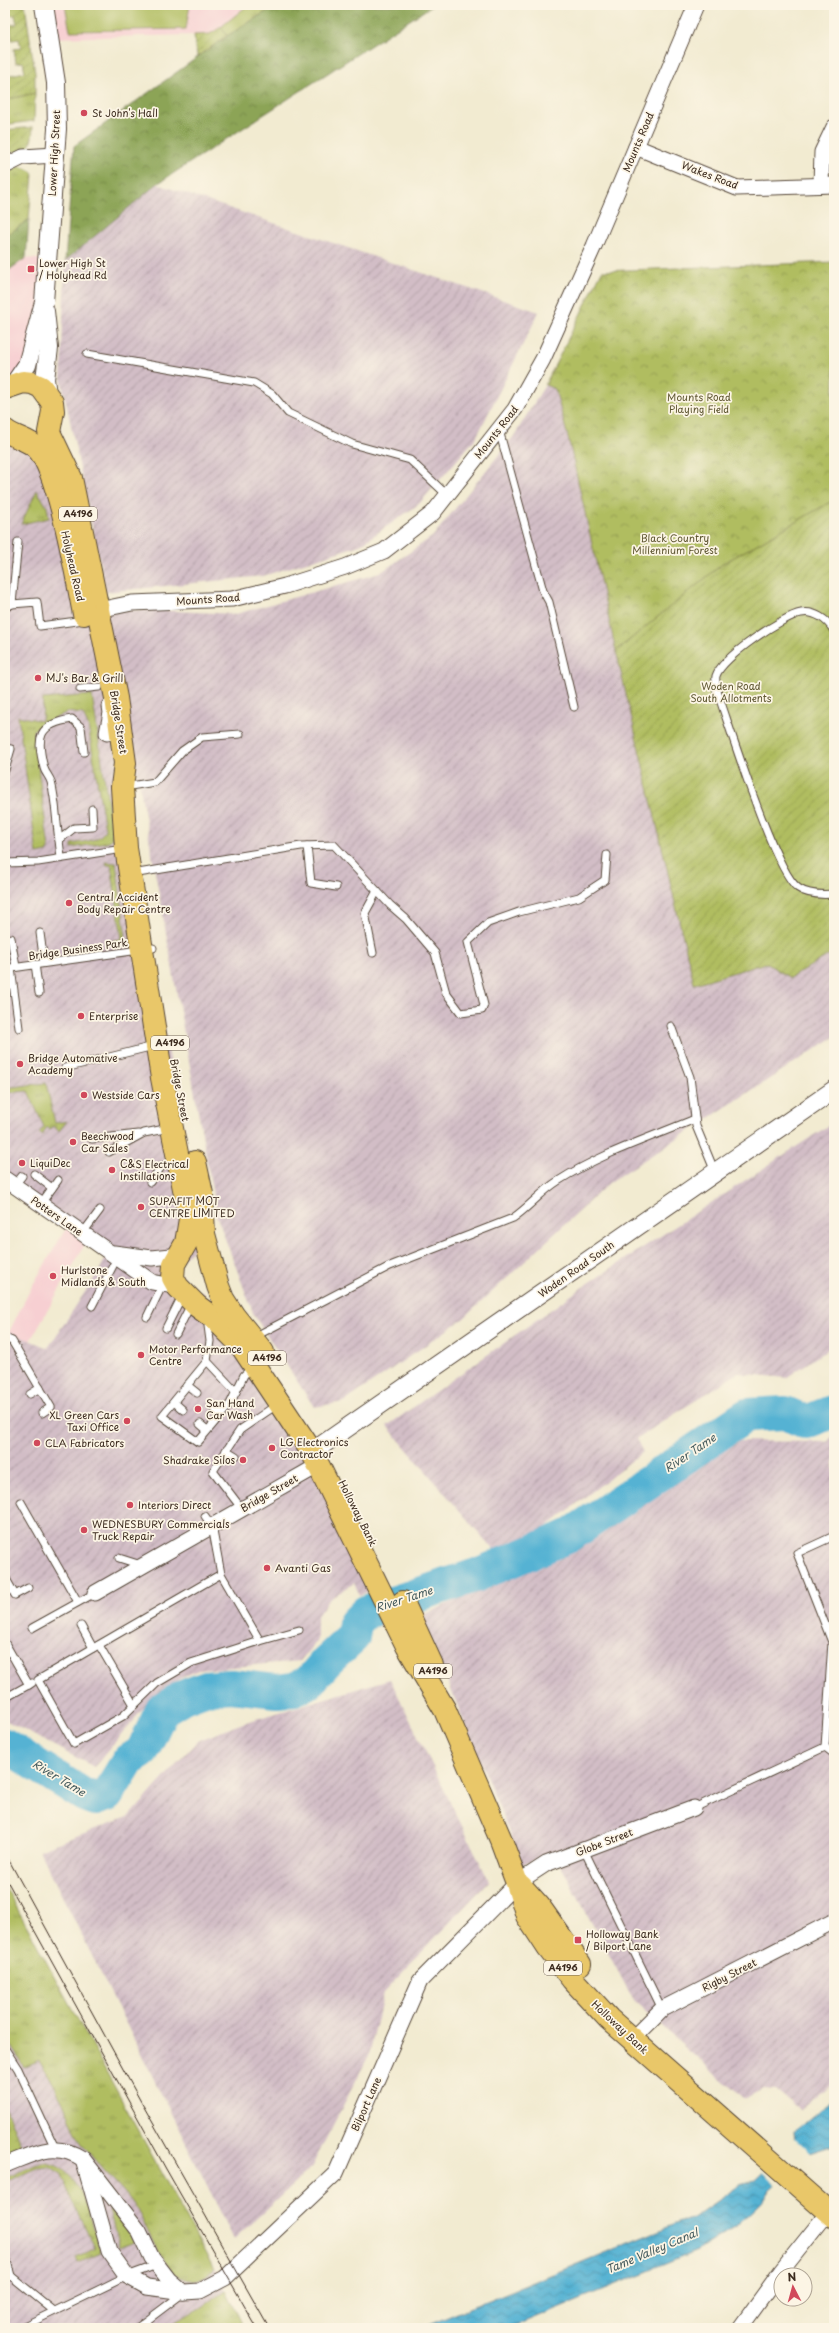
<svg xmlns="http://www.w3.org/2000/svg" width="839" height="2333" font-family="'Playpen Sans',sans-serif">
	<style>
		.built { fill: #f7cfd2 }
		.industrial { fill: url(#industrial-furrows) }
		.grass { fill: url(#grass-tufts); stroke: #76743f }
		.forest { fill: url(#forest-crowns); stroke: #64673a }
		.park { fill: url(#park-crowns); stroke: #76743f }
		.garden { fill: url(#garden-furrows); stroke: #76743f }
		.pitch { fill: #b0bd60; stroke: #76743f }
		.water { fill: url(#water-waves); stroke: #486e78 }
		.pier { fill: #f2ebd1 }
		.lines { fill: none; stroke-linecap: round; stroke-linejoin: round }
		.river { stroke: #55b2d3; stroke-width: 34 }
		.service-casing { stroke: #564739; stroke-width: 9 }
		.minor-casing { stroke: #564739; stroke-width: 17 }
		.tertiary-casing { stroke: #564739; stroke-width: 20 }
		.primary-casing { stroke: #564739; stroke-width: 24 }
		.service { stroke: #fff; stroke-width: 7 }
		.minor { stroke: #fff; stroke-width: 15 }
		.tertiary { stroke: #fff; stroke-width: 18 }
		.primary { stroke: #e9c769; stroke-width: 22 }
		.tram { stroke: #3b2a1e; stroke-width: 1 }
		.poi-dot { fill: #d1495b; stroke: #fcf5e5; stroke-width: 1.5 }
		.labels { text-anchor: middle; stroke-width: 3.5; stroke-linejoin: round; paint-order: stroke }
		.shield { fill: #fcf5e5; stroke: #75675a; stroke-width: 1 }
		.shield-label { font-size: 9px; font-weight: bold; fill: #3b2a1e }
		.poi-label { font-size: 10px; fill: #3b2a1e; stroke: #fcf5e5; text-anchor: start }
		.street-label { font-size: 10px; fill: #3b2a1e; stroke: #fcf5e5 }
		.park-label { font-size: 10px; fill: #5e5632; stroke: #fcf5e5 }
		.water-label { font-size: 11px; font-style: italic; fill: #445a5d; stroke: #fcf5e5 }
	</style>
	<defs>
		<pattern id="industrial-furrows" width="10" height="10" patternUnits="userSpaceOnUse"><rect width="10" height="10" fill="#d2bdc6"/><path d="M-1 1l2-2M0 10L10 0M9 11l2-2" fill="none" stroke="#ac9aa0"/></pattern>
		<pattern id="grass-tufts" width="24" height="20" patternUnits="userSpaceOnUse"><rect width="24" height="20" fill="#b0bd60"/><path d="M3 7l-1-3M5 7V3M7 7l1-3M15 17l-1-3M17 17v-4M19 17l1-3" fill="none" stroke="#909a4f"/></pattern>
		<pattern id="forest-crowns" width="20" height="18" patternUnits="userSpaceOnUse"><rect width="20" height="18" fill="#8ca456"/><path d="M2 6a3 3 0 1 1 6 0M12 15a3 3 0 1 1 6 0" fill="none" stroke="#748647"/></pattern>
		<pattern id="park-crowns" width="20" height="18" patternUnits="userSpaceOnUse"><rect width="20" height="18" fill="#b0bd60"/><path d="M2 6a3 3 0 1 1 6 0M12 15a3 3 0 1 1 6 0" fill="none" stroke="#909a4f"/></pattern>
		<pattern id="garden-furrows" width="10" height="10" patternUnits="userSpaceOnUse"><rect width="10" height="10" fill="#b0bd60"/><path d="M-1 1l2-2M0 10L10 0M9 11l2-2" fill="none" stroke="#909a4f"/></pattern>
		<pattern id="water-waves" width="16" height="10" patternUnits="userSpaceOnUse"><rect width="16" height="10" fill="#55b2d3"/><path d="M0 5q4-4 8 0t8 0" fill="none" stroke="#4891ab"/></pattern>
	</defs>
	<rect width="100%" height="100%" fill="#fcf5e5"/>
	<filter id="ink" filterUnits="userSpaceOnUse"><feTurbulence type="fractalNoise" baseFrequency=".025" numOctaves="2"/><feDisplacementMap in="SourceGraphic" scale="8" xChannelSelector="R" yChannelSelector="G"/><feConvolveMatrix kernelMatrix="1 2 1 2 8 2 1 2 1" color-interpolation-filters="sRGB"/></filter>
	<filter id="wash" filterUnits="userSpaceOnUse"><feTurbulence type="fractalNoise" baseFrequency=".012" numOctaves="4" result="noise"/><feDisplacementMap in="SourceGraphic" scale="16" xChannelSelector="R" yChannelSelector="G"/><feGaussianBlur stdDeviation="0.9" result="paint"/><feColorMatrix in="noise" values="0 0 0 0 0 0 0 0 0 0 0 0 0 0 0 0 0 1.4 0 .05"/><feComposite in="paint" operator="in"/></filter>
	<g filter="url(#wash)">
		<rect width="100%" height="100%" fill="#f2ebd1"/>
		<!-- built -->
		<g class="built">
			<polygon points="44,5 277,5 197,57 194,35 49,38"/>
			<polygon points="26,258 47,260 41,363 32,383 5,390 5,273"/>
			<polygon points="68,1225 88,1238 74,1264 30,1341 9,1332 31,1288"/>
		</g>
		<!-- industrial -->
		<g class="industrial">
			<polygon points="157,184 539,312 476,438 419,504 360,545 263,576 106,592 61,378 65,261"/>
			<polygon points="545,385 555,389 569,441 694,983 766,963 790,978 834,952 834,1037 610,1182 463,1319 344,1402 314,1407 254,1315 217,1217 140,788 105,611 154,610 236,614 380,573 433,536 514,436"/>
			<polygon points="5,430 31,438 40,434 91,611 197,1213 196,1251 192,1251 172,1269 199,1293 203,1291 216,1320 240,1344 380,1587 359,1595 354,1583 328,1600 317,1616 317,1640 300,1661 198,1670 179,1679 143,1709 94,1767 5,1720 5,1330 48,1348 99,1271 109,1252 5,1179"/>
			<polygon points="834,1122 834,1345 786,1378 738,1373 636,1439 643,1452 503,1561 387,1426 580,1289"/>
			<polygon points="834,1435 834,2081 800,2110 776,2090 763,2089 744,2099 634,2001 555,1855 522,1864 421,1616 576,1545 739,1441 827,1442"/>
			<polygon points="390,1679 489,1881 384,1992 369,2055 311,2168 234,2239 39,1850 130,1816 197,1741 243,1723"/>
			<polygon points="5,1986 151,2217 164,2260 173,2271 189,2280 200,2279 214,2269 226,2290 240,2328 5,2328"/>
		</g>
		<!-- grass -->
		<g class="grass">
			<polygon points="248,5 277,5 227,36 221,27"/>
			<polygon points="35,93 34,121 10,124 5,122 5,100"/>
			<polygon points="19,166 30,170 33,174 29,219 9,234 5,229 5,175"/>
			<polygon points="37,490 47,507 49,518 21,524"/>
			<path d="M92,695L113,836L111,840L106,842L72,848V844C83,841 101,842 105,829L88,725L83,714L67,712L33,730L49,849L47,852L37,854L18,716L42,721L43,699Z"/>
			<polygon points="46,1083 55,1123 67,1121 59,1131 53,1126 50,1130 47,1127 42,1135 39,1133 44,1127 28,1091 5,1093 5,1088"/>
			<path d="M5,1886L214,2269C204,2279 192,2284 179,2276C161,2265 148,2228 137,2209C121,2185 98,2167 82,2144C77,2137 74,2127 70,2119C61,2098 52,2079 39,2060L24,2067L5,2037Z"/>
			<polygon points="5,2107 21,2145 5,2152"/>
			<path d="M41,2163C81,2161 92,2224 101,2253L78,2263L76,2257L95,2248L60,2174L49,2167L38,2168L5,2182V2178Z"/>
			<polygon points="108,2206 134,2241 119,2247"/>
			<polygon points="226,2290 244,2328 164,2328 200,2308"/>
		</g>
		<!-- forest -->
		<g class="forest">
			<polygon points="277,5 433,5 157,184 65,261 74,146 227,36"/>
			<polygon points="29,219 26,258 5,273 5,229 9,234"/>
		</g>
		<!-- park -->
		<polygon class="park" points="834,262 834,500 724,563 616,651 569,441 555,389 545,385 602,271"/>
		<!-- garden -->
		<g class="garden">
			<polygon points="7,5 25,5 35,73 35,93 5,100 5,76 25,72 23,62 16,63 14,49 21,48 19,39 12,40 10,25 17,24 15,15 8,16"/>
			<polygon points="221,27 227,36 197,57 194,35 210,34"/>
			<path d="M33,127C32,147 28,156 5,150V130Z"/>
			<polygon points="834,500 834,952 790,978 766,963 694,984 616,651 724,563"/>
			<polygon points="106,862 116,863 126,938 122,943 114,945 113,940 122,939 111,865 107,865"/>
		</g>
		<!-- pitch -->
		<polygon class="pitch" points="65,5 190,5 186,29 70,31"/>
		<!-- water -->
		<polygon class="water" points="834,2097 834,2145 809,2153 768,2191 761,2203 738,2225 697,2251 509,2328 421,2328 675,2224 691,2219 740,2185 754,2181 795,2142 794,2132"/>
		<!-- pier -->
		<polygon class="pier" points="792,2136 812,2155 777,2186 761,2172 793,2141"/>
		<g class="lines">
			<!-- river -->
			<polyline class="river" points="5,1745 84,1795 95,1799 107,1795 128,1761 142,1752 162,1710 183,1697 207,1688 231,1686 277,1691 294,1689 309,1682 326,1662 353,1637 355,1623 366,1612 477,1575 569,1536 747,1415 785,1413 806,1422 834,1411"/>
		</g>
	</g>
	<g filter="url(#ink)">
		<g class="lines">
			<!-- service casing -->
			<g class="service-casing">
				<g id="service">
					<polyline points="87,354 254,383 272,394 288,413 352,444 410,460 447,495"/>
					<polyline points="499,430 543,591 549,602 574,707"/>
					<polyline points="12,604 18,542"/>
					<polyline points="5,608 12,604 37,602 40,626 84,620"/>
					<path d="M834,631C828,620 814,610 801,613C783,616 721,658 716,676C715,680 717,687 717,691C730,727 774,871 798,888C808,895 822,895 834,894"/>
					<polyline points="80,689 99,687"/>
					<polyline points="5,748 11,749 5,770"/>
					<path d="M84,752L81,727L72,719C38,724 36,737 44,768C45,773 50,777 51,782C56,800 56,821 59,840L74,828L93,827L92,809"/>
					<polyline points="124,787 155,782 182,751 202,737 240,734"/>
					<polyline points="59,840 61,858"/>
					<polyline points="307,846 311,883 336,887"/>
					<polyline points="5,863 38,862 123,849"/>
					<polyline points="132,874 301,846 334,845 390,905 406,919 435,953 446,993 461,1013 482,1010 484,1005 468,942 488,923 519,912 579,897 605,880 607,855"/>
					<polyline points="40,933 44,963"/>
					<polyline points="11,938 16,967"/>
					<polyline points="373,953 365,913 377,891"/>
					<polyline points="35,964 39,993"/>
					<polyline points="11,968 19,1028"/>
					<polyline points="5,969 153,948"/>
					<polyline points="671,1026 690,1077 696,1126 715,1172"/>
					<polyline points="65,1068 170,1042"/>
					<polyline points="92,1139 139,1134"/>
					<polyline points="109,1152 144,1133 170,1128"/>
					<polyline points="34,1174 52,1188"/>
					<polyline points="150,1182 162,1166 176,1163"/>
					<polyline points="14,1186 22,1176"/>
					<polyline points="40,1205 58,1180"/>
					<polyline points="82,1234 100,1210"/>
					<polyline points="92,1306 118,1256"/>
					<polyline points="147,1317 163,1284"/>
					<polyline points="214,1322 208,1326 210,1341 207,1361 162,1416 198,1442 230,1404 244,1375 253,1367"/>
					<polyline points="166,1328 182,1296"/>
					<polyline points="176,1334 191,1304"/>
					<path d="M254,1337L390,1266L513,1218C529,1207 542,1191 558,1181C600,1154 649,1138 695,1119"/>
					<polyline points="5,1338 12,1341 51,1407 42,1413"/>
					<polyline points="207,1361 236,1392"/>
					<polyline points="187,1385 197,1393"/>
					<polyline points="30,1394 40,1388"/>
					<polyline points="174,1402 183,1410"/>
					<polyline points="214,1409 221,1414"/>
					<polyline points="200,1424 207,1430"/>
					<polyline points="226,1450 236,1456"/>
					<polyline points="21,1502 78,1602"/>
					<polyline points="242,1509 213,1471 240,1430 278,1404"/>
					<polyline points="205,1516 212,1526 221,1574 260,1641 191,1663 157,1683 123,1716 74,1744 38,1680 221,1574"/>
					<polyline points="119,1558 141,1565"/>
					<polyline points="5,1577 15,1595 28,1588"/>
					<polyline points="81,1626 93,1648"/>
					<polyline points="32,1628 95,1593"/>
					<polyline points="260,1641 299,1630"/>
					<polyline points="5,1643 29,1685"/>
					<polyline points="99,1645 134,1705"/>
					<polyline points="5,1698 32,1683"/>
					<polyline points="825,1747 832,1642 797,1553 834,1536"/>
					<polyline points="825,1747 834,1754"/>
					<polyline points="694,1808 825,1747"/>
					<polyline points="584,1850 662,2009"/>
					<polyline points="5,2049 18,2069 55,2148"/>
					<polyline points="5,2254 11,2276"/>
					<polyline points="5,2278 11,2276 54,2311"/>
					<polyline points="20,2328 127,2276 157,2265"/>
					<polyline points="137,2328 182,2294"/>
				</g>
			</g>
			<!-- minor casing -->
			<g class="minor-casing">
				<g id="minor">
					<polyline points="636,147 737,188 834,185"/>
					<polyline points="5,166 23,157 55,155"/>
					<polyline points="821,185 822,152 834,127"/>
					<polyline points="89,612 132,603 232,599 285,586 345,567 384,551 433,513 515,409 543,359 594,246 696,5"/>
					<polyline points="107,733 111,713 110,706"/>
					<polyline points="5,1179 152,1282 178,1287"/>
					<polyline points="114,1253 152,1258 181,1255"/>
					<polyline points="95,1593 319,1465"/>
					<polyline points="632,2039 662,2009 834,1921"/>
					<polyline points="83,2159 109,2251 127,2276 147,2287 184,2292 200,2291 225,2278 336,2173 420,1981 517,1883 546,1864 694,1808"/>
					<path d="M5,2165C33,2154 54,2140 83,2159L139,2231L152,2258L169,2280L183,2292"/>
					<polyline points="740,2328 782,2270 834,2205"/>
				</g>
			</g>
			<!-- tertiary casing -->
			<g class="tertiary-casing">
				<g id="tertiary">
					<polyline points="45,311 49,348 45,379 47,394"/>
					<polyline points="14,384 27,365 44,302 57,129 56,83 44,5"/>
					<polyline points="312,1452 834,1090"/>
				</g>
			</g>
			<!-- primary casing -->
			<g class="primary-casing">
				<g id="primary">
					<polyline points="5,388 23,382 32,383 41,387 52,402 53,411 49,432 71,478 116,698 125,763 122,787 126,848 162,1078 190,1219 186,1243 174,1264 173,1278 178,1287 197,1306 216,1320 240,1344 312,1452 407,1646 445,1710 501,1840 517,1883 527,1916 548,1948 572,1979 609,2019 834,2217"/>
					<path d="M5,430C15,438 28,439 37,448C59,470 77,579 84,614"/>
					<polyline points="195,1162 202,1194 204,1234 218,1286 223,1299 234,1316 263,1352"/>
					<polyline points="403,1602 432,1665"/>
					<polyline points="521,1886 539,1906 580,1964"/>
				</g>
			</g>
			<!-- service -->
			<use href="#service" class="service"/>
			<!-- minor -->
			<use href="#minor" class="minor"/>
			<!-- tertiary -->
			<use href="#tertiary" class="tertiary"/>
			<!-- primary -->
			<use href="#primary" class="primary"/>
			<!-- tram -->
			<g class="tram">
				<polyline points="5,1853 140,2100 269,2328"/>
				<polyline points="5,1877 166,2169 257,2328"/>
			</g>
		</g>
	</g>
	<!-- markers -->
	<g class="poi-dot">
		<circle cx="84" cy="113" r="4"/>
		<rect x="27" y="265" width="8" height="8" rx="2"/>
		<circle cx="38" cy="678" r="4"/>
		<circle cx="69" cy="903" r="4"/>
		<circle cx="81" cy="1016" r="4"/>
		<circle cx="20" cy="1064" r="4"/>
		<circle cx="84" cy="1095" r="4"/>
		<circle cx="73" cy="1142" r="4"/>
		<circle cx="22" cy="1163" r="4"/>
		<circle cx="112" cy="1170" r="4"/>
		<circle cx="141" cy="1207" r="4"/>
		<circle cx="53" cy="1276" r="4"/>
		<circle cx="141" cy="1355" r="4"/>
		<circle cx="198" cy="1409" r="4"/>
		<circle cx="127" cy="1421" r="4"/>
		<circle cx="37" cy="1443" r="4"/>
		<circle cx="272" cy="1448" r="4"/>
		<circle cx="243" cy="1460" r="4"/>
		<circle cx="130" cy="1505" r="4"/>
		<circle cx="84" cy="1530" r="4"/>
		<circle cx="267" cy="1568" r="4"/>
		<rect x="574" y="1936" width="8" height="8" rx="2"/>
	</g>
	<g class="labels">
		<!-- shield labels -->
		<g class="shield">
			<rect x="59" y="507" width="38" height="14" rx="3"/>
			<rect x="151" y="1036" width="38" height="14" rx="3"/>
			<rect x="248" y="1351" width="38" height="14" rx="3"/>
			<rect x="414" y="1664" width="38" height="14" rx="3"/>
			<rect x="544" y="1961" width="38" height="14" rx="3"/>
		</g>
		<g class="shield-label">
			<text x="78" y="517">A4196</text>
			<text x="170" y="1046">A4196</text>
			<text x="267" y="1361">A4196</text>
			<text x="433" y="1674">A4196</text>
			<text x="563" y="1971">A4196</text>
		</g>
		<!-- poi labels -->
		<g class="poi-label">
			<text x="92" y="117">St John's Hall</text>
			<text x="39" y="267">Lower High St<tspan x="39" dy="12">/ Holyhead Rd</tspan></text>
			<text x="46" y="682">MJ's Bar &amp; Grill</text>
			<text x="77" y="901">Central Accident<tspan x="77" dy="12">Body Repair Centre</tspan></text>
			<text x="89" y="1020">Enterprise</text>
			<text x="28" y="1062">Bridge Automative<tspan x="28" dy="12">Academy</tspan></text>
			<text x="92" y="1099">Westside Cars</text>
			<text x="81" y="1140">Beechwood<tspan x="81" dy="12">Car Sales</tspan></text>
			<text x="30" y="1167">LiquiDec</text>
			<text x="120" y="1168">C&amp;S Electrical<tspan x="120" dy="12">Instillations</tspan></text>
			<text x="149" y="1205">SUPAFIT MOT<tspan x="149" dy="12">CENTRE LIMITED</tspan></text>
			<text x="61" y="1274">Hurlstone<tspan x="61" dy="12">Midlands &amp; South</tspan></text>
			<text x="149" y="1353">Motor Performance<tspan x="149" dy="12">Centre</tspan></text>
			<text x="206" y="1407">San Hand<tspan x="206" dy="12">Car Wash</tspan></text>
			<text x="119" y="1419" text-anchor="end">XL Green Cars<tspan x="119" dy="12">Taxi Office</tspan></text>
			<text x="280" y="1446">LG Electronics<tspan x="280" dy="12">Contractor</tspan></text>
			<text x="45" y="1447">CLA Fabricators</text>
			<text x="235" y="1464" text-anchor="end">Shadrake Silos</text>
			<text x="138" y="1509">Interiors Direct</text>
			<text x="92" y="1528">WEDNESBURY Commercials<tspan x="92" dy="12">Truck Repair</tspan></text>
			<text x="275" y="1572">Avanti Gas</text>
			<text x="586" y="1938">Holloway Bank<tspan x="586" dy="12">/ Bilport Lane</tspan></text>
		</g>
		<!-- street labels -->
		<g class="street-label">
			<text transform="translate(638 142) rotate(-67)" y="4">Mounts Road</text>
			<text transform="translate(54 153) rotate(-87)" y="4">Lower High Street</text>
			<text transform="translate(710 175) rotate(21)" y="4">Wakes Road</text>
			<text transform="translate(496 432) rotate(-52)" y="4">Mounts Road</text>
			<text transform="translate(73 566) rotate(77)" y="4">Holyhead Road</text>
			<text transform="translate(208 599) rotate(-4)" y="4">Mounts Road</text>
			<text transform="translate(119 722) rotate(81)" y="4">Bridge Street</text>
			<text transform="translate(78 949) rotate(-8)" y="4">Bridge Business Park</text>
			<text transform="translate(180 1090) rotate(79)" y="4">Bridge Street</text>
			<text transform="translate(57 1216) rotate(35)" y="4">Potters Lane</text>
			<text transform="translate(576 1269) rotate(-35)" y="4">Woden Road South</text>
			<text transform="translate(269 1493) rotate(-30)" y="4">Bridge Street</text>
			<text transform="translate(358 1513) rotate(63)" y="4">Holloway Bank</text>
			<text transform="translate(604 1842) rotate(-21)" y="4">Globe Street</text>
			<text transform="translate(729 1975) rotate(-27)" y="4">Rigby Street</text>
			<text transform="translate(620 2027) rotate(43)" y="4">Holloway Bank</text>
			<text transform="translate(366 2104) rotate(-66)" y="4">Bilport Lane</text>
		</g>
		<!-- park labels -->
		<g class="park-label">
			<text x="699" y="401">Mounts Road<tspan x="699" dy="12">Playing Field</tspan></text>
			<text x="675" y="542">Black Country<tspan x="675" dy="12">Millennium Forest</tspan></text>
			<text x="731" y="690">Woden Road<tspan x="731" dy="12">South Allotments</tspan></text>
		</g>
		<!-- water labels -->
		<g class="water-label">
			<text transform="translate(690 1453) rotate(-34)" y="4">River Tame</text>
			<text transform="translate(404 1599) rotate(-18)" y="4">River Tame</text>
			<text transform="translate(59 1778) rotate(31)" y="4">River Tame</text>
			<text transform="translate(652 2251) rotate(-23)" y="4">Tame Valley Canal</text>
		</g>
	</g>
	<!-- margin -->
	<rect width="839" height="2333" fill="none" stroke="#fcf5e5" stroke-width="20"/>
	<!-- north arrow -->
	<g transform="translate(793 2287) rotate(354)"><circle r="19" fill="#fcf5e5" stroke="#afa495"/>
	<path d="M0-3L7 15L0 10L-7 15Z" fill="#d1495b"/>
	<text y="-6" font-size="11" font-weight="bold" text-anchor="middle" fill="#3b2a1e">N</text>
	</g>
</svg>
